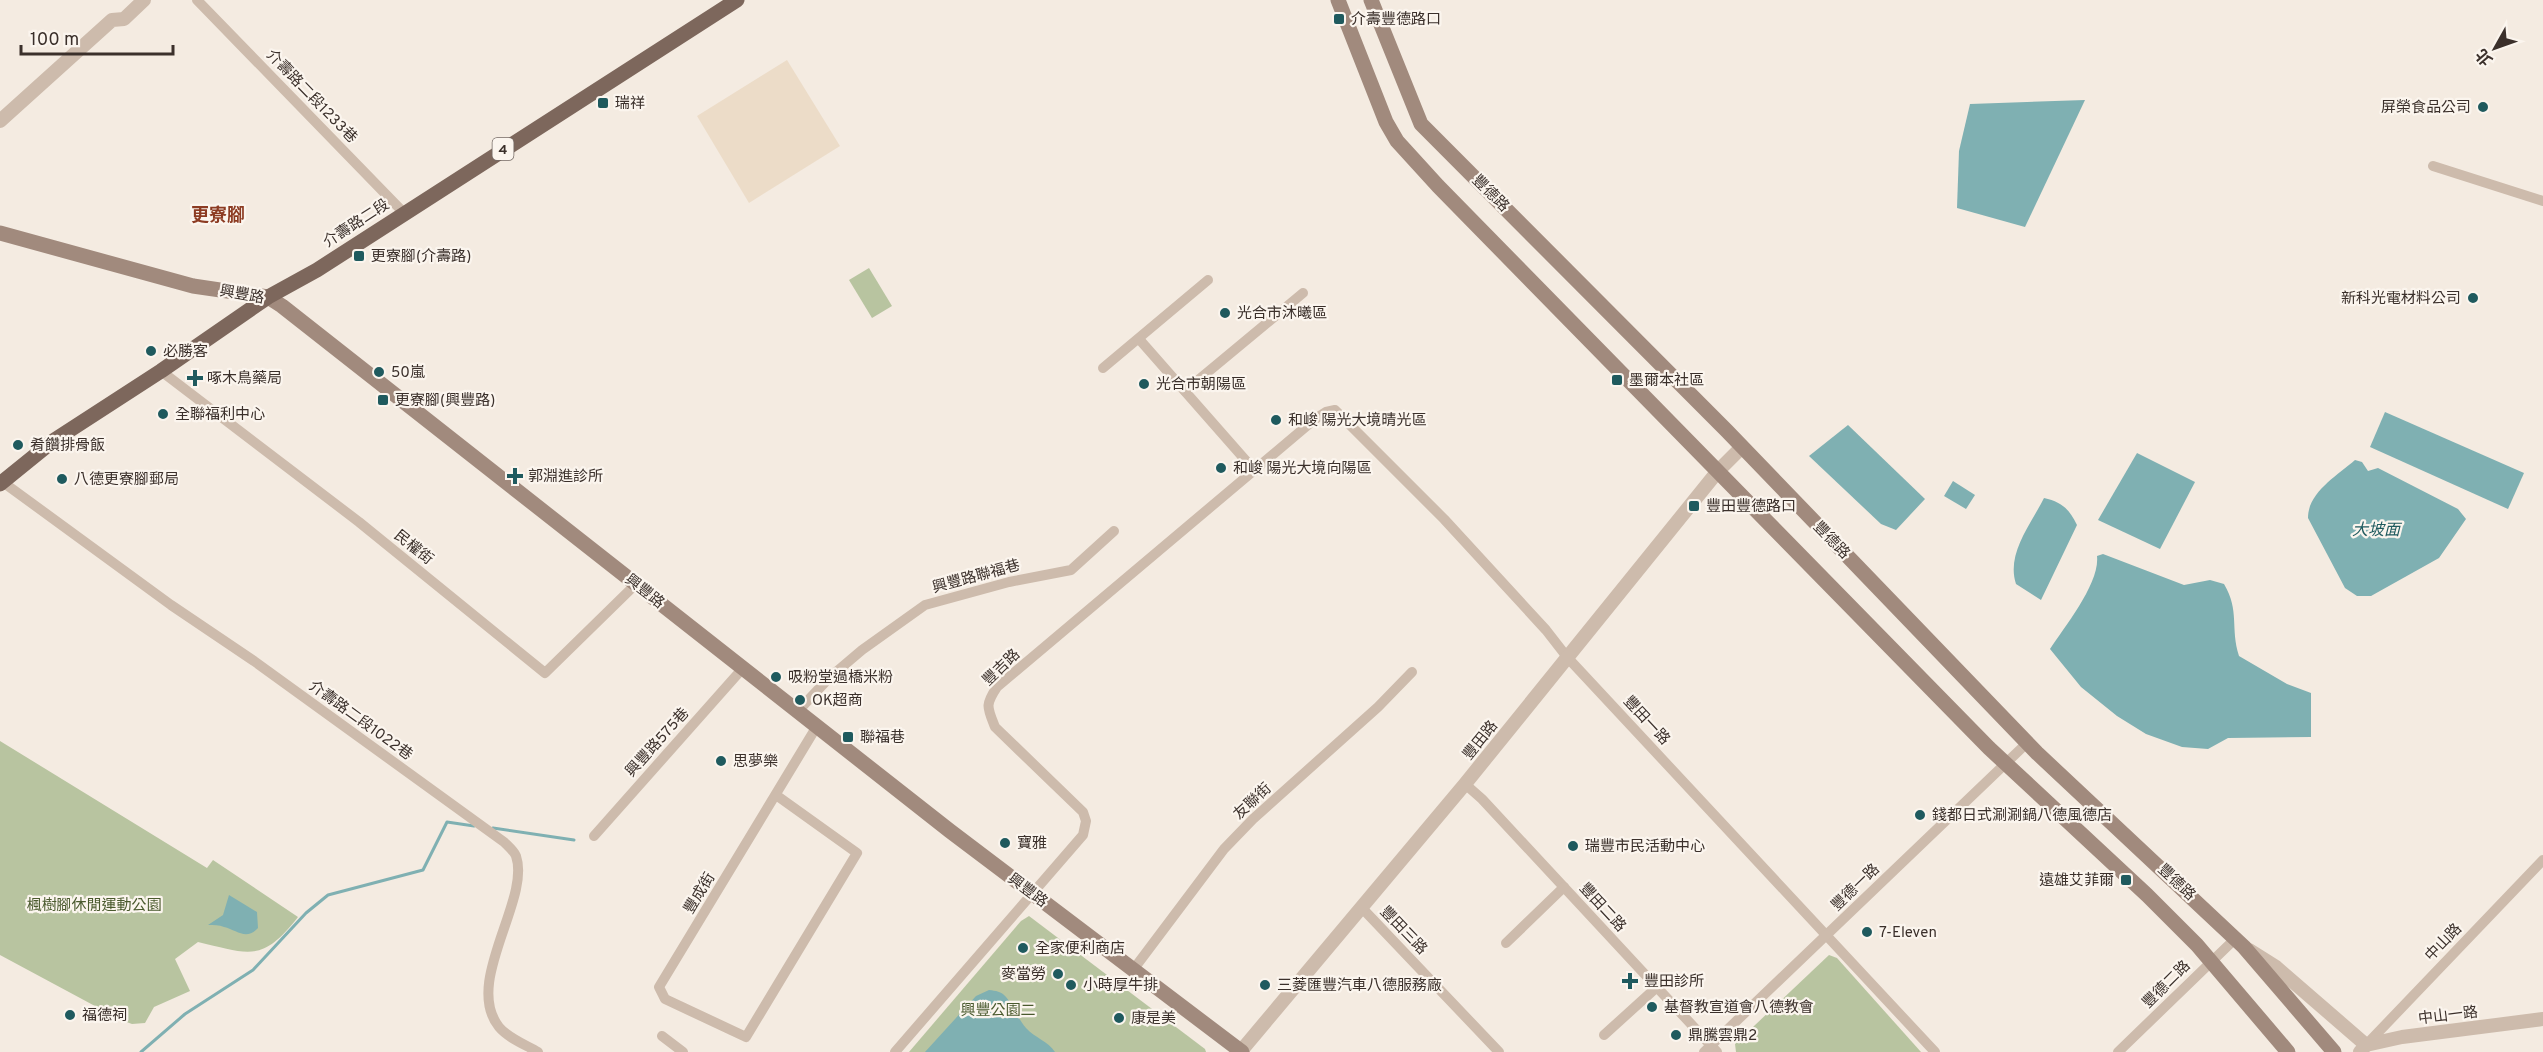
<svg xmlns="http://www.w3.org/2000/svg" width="2543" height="1052" font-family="Overpass,'Noto Sans TC',sans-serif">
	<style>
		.green { fill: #b8c4a0 }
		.plaza { fill: #ecdcc8 }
		.water { fill: #7fb0b2 }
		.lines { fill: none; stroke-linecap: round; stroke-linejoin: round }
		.stream { stroke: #7fb0b2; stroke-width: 3 }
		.minor { stroke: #cdbbac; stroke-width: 10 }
		.tertiary { stroke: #cdbbac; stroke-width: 14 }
		.secondary { stroke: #a18a7d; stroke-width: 15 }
		.primary { stroke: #7d675c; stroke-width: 15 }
		.poi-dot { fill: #1f5a5e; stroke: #fbf5ee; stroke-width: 2 }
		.labels { text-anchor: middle; stroke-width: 4.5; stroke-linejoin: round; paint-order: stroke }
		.shield { fill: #fbf5ee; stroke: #756b66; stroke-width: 1.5 }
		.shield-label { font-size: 14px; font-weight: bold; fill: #3b302b }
		.poi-label { font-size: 15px; fill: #3b302b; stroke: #fbf5ee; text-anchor: start }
		.street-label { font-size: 15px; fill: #3b302b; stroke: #fbf5ee }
		.park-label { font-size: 15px; fill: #4a5a2e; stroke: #fbf5ee }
		.water-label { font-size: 16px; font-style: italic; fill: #1f5a5e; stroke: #fbf5ee }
		.quarter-label { font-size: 18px; font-weight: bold; fill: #8c3b22; stroke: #fbf5ee }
	</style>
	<rect width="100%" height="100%" fill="#f4ebe1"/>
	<!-- green -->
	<g class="green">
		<polygon points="869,268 892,306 872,318 849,280"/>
		<path d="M0,741L207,868L213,860L298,917C262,963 250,954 198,942L175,959L190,991L154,1007L145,1023L132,1024L121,1020L0,955Z"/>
		<polygon points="1029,916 1205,1049 1206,1052 909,1052 1021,921"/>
		<polygon points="1829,955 1837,958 1921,1052 1736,1052 1735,1044"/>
	</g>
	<!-- plaza -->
	<polygon class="plaza" points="787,60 840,146 749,203 697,116"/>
	<!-- water -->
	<g class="water">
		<polygon points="2085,100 2025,227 1957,208 1959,151 1970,104"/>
		<polygon points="2385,412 2524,473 2508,509 2370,447"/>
		<polygon points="1848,425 1925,499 1896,530 1881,524 1809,456"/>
		<polygon points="2137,453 2195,482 2160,549 2098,520"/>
		<path d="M2355,460L2362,462L2368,471L2378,468L2458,509L2466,519L2439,558L2371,596H2357L2345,588L2308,518C2308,492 2337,476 2355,460Z"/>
		<polygon points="1953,481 1975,495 1966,509 1944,496"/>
		<path d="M2044,498C2062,502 2069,509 2077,525L2041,600L2016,584C2006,554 2031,524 2044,498Z"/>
		<path d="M2103,554L2184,585L2210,580L2224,584C2240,611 2230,628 2239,656L2287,684L2311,693V737L2228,738L2208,749L2182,747L2146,734L2117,716L2081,687L2050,649C2065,626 2100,583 2097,556Z"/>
		<path d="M229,895L257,912L258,928C246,941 237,930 224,927C219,925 214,925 208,925L223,915Z"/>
		<path d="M989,990C996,991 1001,991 1006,997C1014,1006 1018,1019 1026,1028C1035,1038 1048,1041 1055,1052H925L976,996Z"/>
	</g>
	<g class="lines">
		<!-- stream -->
		<g class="stream">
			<polyline points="493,828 574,840"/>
			<polyline points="141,1052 185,1014 253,970 306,913 328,895 423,870 447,822 474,826"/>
		</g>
		<!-- minor -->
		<g class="minor">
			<polyline points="197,0 404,213"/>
			<polyline points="2433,166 2543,201"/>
			<polyline points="1139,339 1255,471"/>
			<polyline points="1103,368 1208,280"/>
			<polyline points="161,371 359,522 545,673 636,584"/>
			<polyline points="1185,391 1303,293"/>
			<path d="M0,480L171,605L254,661L504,842C508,846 514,851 516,856C531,900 463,982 499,1027C508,1038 526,1045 538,1052"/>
			<polyline points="798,711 829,678 862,650 925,605 1009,582 1071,570 1114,531"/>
			<polyline points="1465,784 1482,799 1717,1052"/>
			<polyline points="776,795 857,853 746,1037 665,999 659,987 817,726"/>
			<polyline points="594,836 743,668"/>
			<polyline points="1362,908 1499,1052"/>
			<polyline points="1506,943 1564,887"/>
			<polyline points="1133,970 1224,849 1253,819 1378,707 1412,672"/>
			<polyline points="1604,1035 1657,987"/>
			<polyline points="662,1036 683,1052"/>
			<polyline points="2366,1045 2543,860"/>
			<path d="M895,1052L1083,835L1086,821L1083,812L995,727C987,707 985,705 997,687L1315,419L1326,412L1335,410L1444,519L1546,630L1567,657L1935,1052"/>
			<polyline points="1704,1052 2027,743"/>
			<polyline points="2118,1052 2236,938"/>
		</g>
		<!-- tertiary -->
		<g class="tertiary">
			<polyline points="0,121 112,20 124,19 144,0"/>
			<polyline points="2249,950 2276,967 2366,1045"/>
			<polyline points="1241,1051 1465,784 1718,471 1742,447"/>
			<polyline points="2360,1052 2366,1045 2402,1037 2543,1019"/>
		</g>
		<!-- secondary -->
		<g class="secondary">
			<polyline points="1338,0 1386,122 1397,141 1438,186 1989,748 2147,895 2197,945 2288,1052"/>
			<polyline points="1371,0 1421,124 1727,431 2037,753 2244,947 2334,1052"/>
			<polyline points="0,233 193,286 268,297 282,306 950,831 1242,1052"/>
		</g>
		<!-- primary -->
		<polyline class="primary" points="0,484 53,441 161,371 268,297 317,270 737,0"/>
	</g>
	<!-- markers -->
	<g class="poi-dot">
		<rect x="1333" y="13" width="12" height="12" rx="3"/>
		<rect x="597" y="97" width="12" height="12" rx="3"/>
		<circle cx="2483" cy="107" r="6"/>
		<rect x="353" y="250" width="12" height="12" rx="3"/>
		<circle cx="2473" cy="298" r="6"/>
		<circle cx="1225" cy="313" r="6"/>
		<circle cx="151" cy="351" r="6"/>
		<circle cx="379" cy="372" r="6"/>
		<path d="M192 369h6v6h6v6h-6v6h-6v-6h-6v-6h6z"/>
		<rect x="1611" y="374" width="12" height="12" rx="3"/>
		<circle cx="1144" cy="384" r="6"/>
		<rect x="377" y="394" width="12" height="12" rx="3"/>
		<circle cx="163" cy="414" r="6"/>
		<circle cx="1276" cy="420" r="6"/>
		<circle cx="18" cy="445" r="6"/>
		<circle cx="1221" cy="468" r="6"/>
		<path d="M512 467h6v6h6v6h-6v6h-6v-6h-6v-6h6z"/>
		<circle cx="62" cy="479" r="6"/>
		<rect x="1688" y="500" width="12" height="12" rx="3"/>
		<circle cx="776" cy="677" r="6"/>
		<circle cx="800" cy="700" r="6"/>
		<rect x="842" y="731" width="12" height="12" rx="3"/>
		<circle cx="721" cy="761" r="6"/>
		<circle cx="1920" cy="815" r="6"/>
		<circle cx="1005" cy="843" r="6"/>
		<circle cx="1573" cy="846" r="6"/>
		<rect x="2120" y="874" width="12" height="12" rx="3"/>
		<circle cx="1867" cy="932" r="6"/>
		<circle cx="1023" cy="948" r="6"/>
		<circle cx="1058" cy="974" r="6"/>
		<path d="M1627 972h6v6h6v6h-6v6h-6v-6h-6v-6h6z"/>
		<circle cx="1071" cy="985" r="6"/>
		<circle cx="1265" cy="985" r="6"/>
		<circle cx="1652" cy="1007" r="6"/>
		<circle cx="70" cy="1015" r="6"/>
		<circle cx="1119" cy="1018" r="6"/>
		<circle cx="1676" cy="1035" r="6"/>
	</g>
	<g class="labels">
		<!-- shield labels -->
		<rect class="shield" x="492.5" y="138" width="21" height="22" rx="4.5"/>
		<g class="shield-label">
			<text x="503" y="154">4</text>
		</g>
		<!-- poi labels -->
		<g class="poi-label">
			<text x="1351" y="24">介壽豐德路口</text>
			<text x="615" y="108">瑞祥</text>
			<text x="2471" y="112" text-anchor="end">屏榮食品公司</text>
			<text x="371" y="261">更寮腳(介壽路)</text>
			<text x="2461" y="303" text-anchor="end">新科光電材料公司</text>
			<text x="1237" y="318">光合市沐曦區</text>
			<text x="163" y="356">必勝客</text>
			<text x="391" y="377">50嵐</text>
			<text x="207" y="383">啄木鳥藥局</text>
			<text x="1629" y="385">墨爾本社區</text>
			<text x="1156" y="389">光合市朝陽區</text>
			<text x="395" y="405">更寮腳(興豐路)</text>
			<text x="175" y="419">全聯福利中心</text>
			<text x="1288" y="425">和峻 陽光大境晴光區</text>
			<text x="30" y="450">肴饡排骨飯</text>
			<text x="1233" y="473">和峻 陽光大境向陽區</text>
			<text x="528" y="481">郭淵進診所</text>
			<text x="74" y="484">八德更寮腳郵局</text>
			<text x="1706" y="511">豐田豐德路口</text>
			<text x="788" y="682">吸粉堂過橋米粉</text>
			<text x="812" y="705">OK超商</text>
			<text x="860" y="742">聯福巷</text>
			<text x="733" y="766">思夢樂</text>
			<text x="1932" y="820">錢都日式涮涮鍋八德風德店</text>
			<text x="1017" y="848">寶雅</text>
			<text x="1585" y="851">瑞豐市民活動中心</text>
			<text x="2114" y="885" text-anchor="end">遠雄艾菲爾</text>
			<text x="1879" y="937">7-Eleven</text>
			<text x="1035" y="953">全家便利商店</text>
			<text x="1046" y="979" text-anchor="end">麥當勞</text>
			<text x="1644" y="986">豐田診所</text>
			<text x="1083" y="990">小時厚牛排</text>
			<text x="1277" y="990">三菱匯豐汽車八德服務廠</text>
			<text x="1664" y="1012">基督教宣道會八德教會</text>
			<text x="82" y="1020">福德祠</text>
			<text x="1131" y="1023">康是美</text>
			<text x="1688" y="1040">鼎騰雲鼎2</text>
		</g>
		<!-- street labels -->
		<g class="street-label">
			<text transform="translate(312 96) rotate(46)" y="5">介壽路二段1233巷</text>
			<text transform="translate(1491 193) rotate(45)" y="5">豐德路</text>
			<text transform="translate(356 223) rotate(-33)" y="5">介壽路二段</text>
			<text transform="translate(242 294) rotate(10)" y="5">興豐路</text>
			<text transform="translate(1832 540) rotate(46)" y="5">豐德路</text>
			<text transform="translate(414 547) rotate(39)" y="5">民權街</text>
			<text transform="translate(976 576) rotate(-15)" y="5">興豐路聯福巷</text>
			<text transform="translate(645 591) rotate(38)" y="5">興豐路</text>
			<text transform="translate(1001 667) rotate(-44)" y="5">豐吉路</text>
			<text transform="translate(361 720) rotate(36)" y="5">介壽路二段1022巷</text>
			<text transform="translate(1647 720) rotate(47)" y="5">豐田一路</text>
			<text transform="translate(1480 740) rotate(-51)" y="5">豐田路</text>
			<text transform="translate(657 742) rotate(-48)" y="5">興豐路575巷</text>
			<text transform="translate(1252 801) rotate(-43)" y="5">友聯街</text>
			<text transform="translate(2177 882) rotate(43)" y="5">豐德路</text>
			<text transform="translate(1855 887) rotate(-44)" y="5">豐德一路</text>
			<text transform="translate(1028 890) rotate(37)" y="5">興豐路</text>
			<text transform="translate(699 893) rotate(-59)" y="5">豐成街</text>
			<text transform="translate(1603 907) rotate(47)" y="5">豐田二路</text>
			<text transform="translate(1404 930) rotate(46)" y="5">豐田三路</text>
			<text transform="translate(2443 942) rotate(-46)" y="5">中山路</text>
			<text transform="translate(2166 984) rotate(-45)" y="5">豐德二路</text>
			<text transform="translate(2448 1015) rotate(-7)" y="5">中山一路</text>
		</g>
		<!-- park labels -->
		<g class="park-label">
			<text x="94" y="910">楓樹腳休閒運動公園</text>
			<text x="998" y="1015">興豐公園二</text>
		</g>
		<!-- water labels -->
		<g class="water-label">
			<text x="2376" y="535">大坡面</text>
		</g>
		<!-- quarter labels -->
		<g class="quarter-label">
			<text x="218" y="221">更寮腳</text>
		</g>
	</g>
	<!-- north arrow -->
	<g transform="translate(2495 48) rotate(230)" stroke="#fbf5ee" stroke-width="4.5" paint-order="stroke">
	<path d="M0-4.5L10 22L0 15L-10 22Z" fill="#3b302b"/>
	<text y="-9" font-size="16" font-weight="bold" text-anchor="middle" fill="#3b302b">北</text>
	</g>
	<!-- scale -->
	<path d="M21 45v9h152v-9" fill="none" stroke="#3b302b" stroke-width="3"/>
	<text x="30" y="45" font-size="18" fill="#3b302b" stroke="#fbf5ee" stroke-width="4.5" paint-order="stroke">100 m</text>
</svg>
